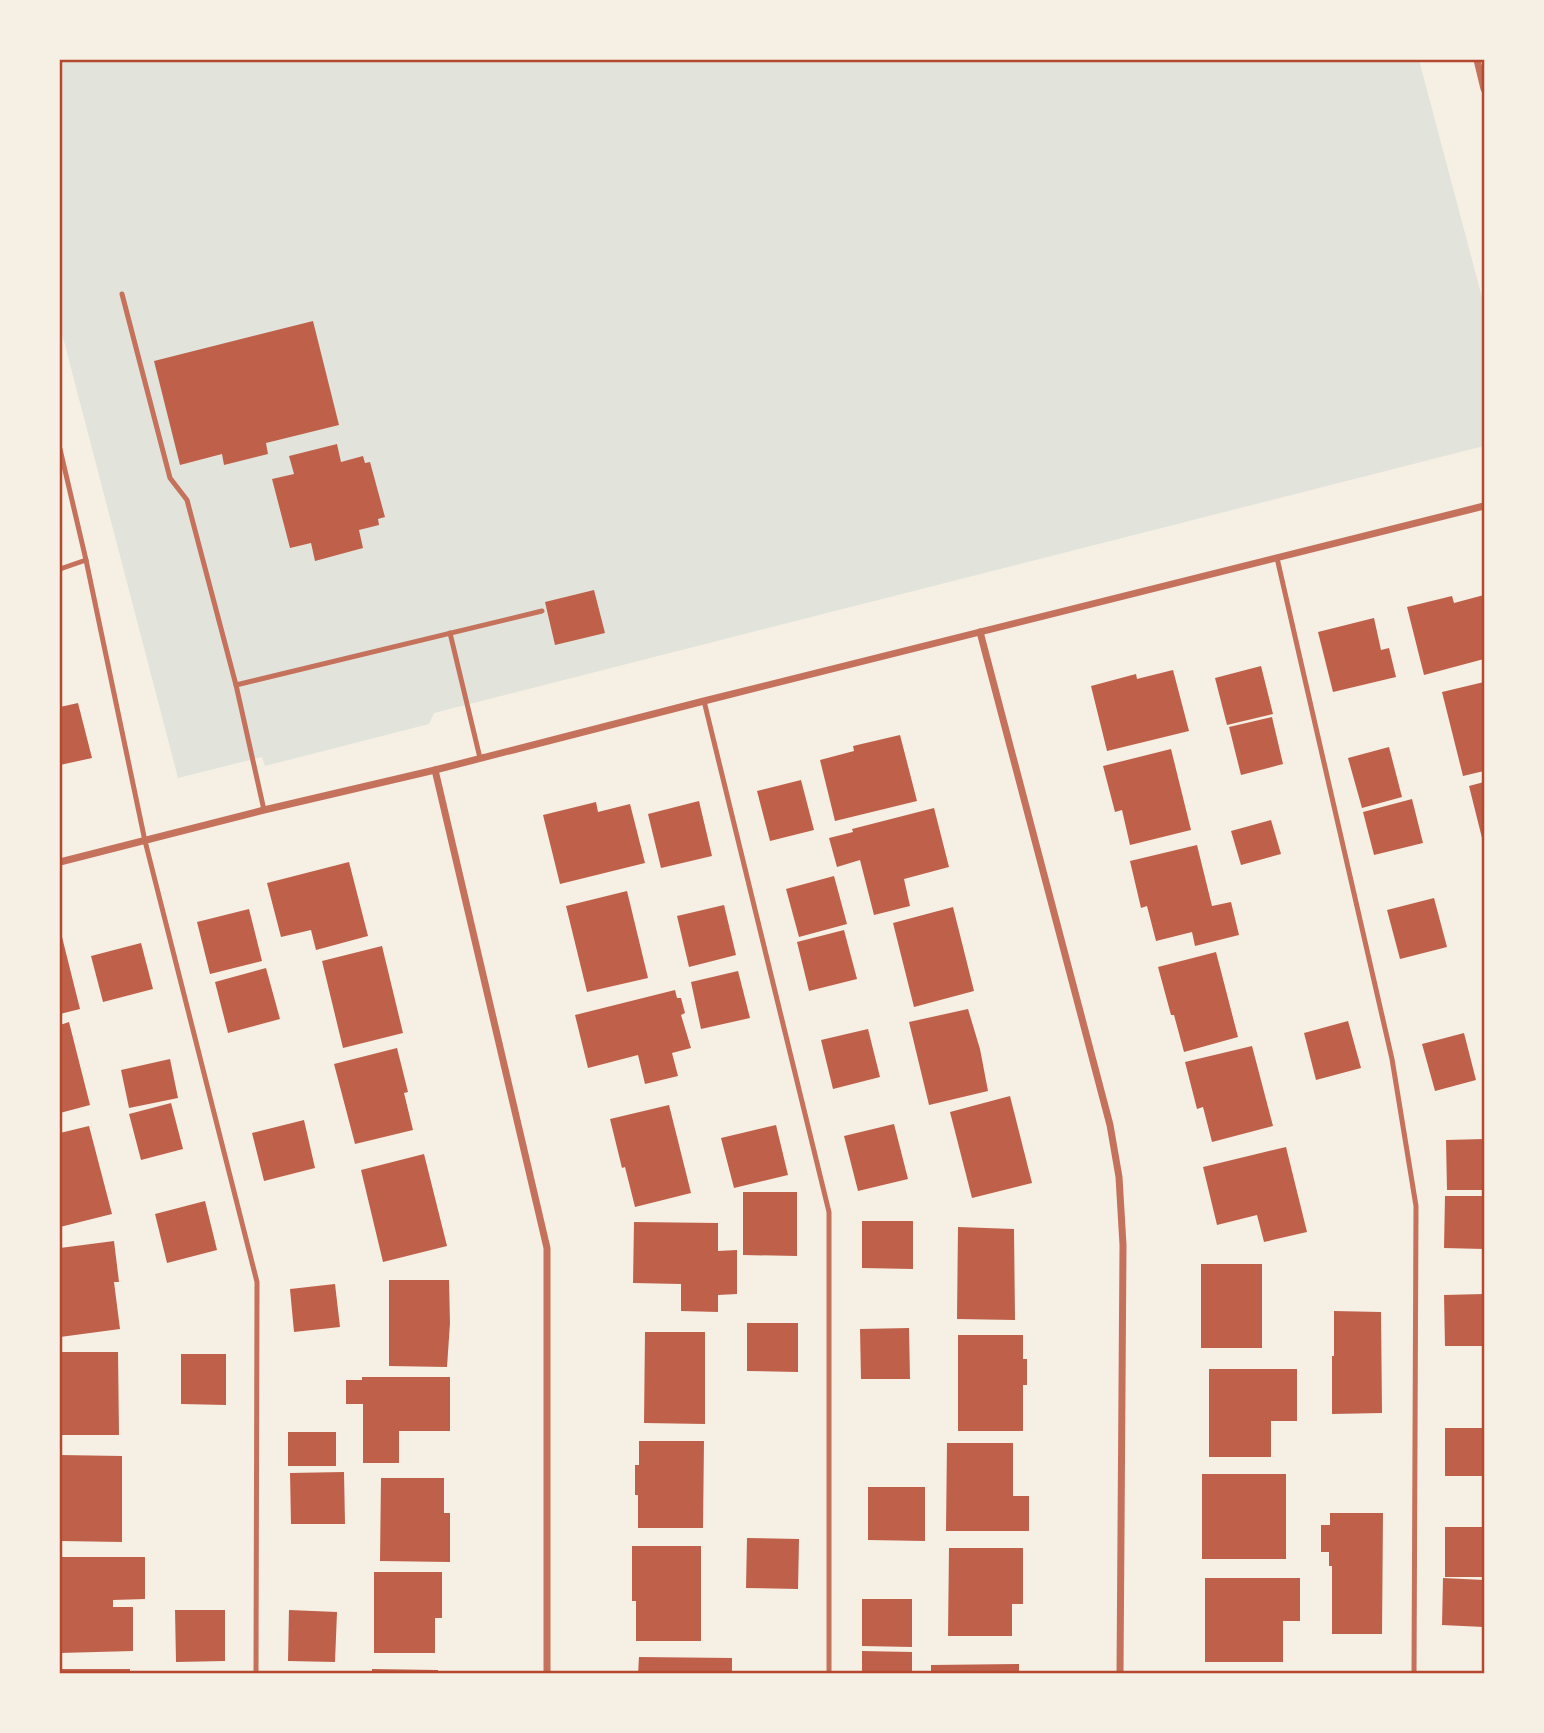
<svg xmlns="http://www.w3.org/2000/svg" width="1544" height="1733" font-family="'PT Serif',serif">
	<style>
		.green { fill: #e2e4dc }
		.building { fill: #bf614a }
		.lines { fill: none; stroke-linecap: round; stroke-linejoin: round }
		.service { stroke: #c5725c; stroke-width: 5 }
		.minor { stroke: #c5725c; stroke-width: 7 }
		.neatline { fill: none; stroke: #b5482f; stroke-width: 2.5 }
	</style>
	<rect width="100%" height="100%" fill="#f6efe4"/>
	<!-- green -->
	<polygon class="green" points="60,60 1419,60 1484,305 1484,446 434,713 429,724 265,766 262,757 178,778 60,326"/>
	<!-- building -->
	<g class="building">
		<polygon points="313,321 339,425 266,443 268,454 224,465 222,454 180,465 154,361"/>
		<polygon points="337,444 341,462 363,456 365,463 370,462 385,517 378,519 379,525 359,530 363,548 315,561 311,543 290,548 272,479 294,474 289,456"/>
		<polygon points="594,590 605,633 555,645 545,602"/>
		<polygon points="1484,595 1484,659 1424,675 1407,607 1452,596 1454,603"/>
		<polygon points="1374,618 1381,650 1389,648 1396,677 1333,692 1318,632"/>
		<polygon points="1261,666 1273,714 1227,725 1215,678"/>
		<polygon points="1173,670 1189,731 1107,751 1091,686 1136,674 1137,679"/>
		<polygon points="1484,682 1484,771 1463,776 1442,692"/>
		<polygon points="78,703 92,758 60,765 60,707"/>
		<polygon points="1272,717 1283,764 1241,775 1229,727"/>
		<polygon points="900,735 917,801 835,821 820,760 854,751 853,746"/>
		<polygon points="1389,747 1402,797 1362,808 1348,758"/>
		<polygon points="1171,749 1191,830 1130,845 1122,810 1115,812 1103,766"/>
		<polygon points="801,780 814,830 770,841 757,791"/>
		<polygon points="1484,782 1484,846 1469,786"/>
		<polygon points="1412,799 1423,843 1374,855 1363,812"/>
		<polygon points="699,801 712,856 661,868 648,814"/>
		<polygon points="596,802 598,812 630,804 645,863 560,884 543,815"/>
		<polygon points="934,808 949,867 904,879 910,906 874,915 860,860 837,867 829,838 853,832 852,829"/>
		<polygon points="1271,820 1281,854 1241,865 1231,831"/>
		<polygon points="1197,845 1212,906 1231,902 1239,935 1195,946 1192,932 1156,941 1147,906 1141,908 1130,861"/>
		<polygon points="349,862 368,936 316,950 311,930 281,937 267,883"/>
		<polygon points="834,876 847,924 799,937 786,889"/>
		<polygon points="627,891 648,978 587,992 566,906"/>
		<polygon points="1434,898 1447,947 1400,959 1387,910"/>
		<polygon points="724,905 736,955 689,967 677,916"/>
		<polygon points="953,907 974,991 914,1007 893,923"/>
		<polygon points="249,909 262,961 210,974 197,922"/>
		<polygon points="60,929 80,1009 60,1014"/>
		<polygon points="844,930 857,979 809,991 797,942"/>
		<polygon points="141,943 153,989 103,1002 91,956"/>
		<polygon points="382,946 403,1033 343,1048 322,961"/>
		<polygon points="1216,952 1238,1037 1184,1052 1174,1015 1171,1015 1158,967"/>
		<polygon points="266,968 280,1019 228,1033 215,982"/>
		<polygon points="738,971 750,1018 701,1029 691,982"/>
		<polygon points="675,990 677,998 681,998 685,1013 681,1015 691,1048 672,1053 678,1076 645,1084 638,1055 588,1068 575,1015"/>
		<polygon points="968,1009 980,1049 988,1091 929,1105 909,1022"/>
		<polygon points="1348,1021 1361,1068 1316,1080 1304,1033"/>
		<polygon points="69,1022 90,1105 60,1113 60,1025"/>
		<polygon points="868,1029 880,1077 833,1089 821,1040"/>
		<polygon points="1464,1033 1476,1080 1435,1091 1422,1044"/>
		<polygon points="1252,1046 1273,1126 1212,1142 1203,1107 1197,1109 1185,1062"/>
		<polygon points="397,1048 408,1092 404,1093 413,1130 355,1144 334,1064"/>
		<polygon points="170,1059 178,1098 129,1108 121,1070"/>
		<polygon points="1010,1096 1032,1183 972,1198 950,1112"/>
		<polygon points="171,1103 183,1149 141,1160 129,1114"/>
		<polygon points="669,1105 691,1193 635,1207 625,1167 622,1168 610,1119"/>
		<polygon points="304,1120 315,1168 264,1181 252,1133"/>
		<polygon points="894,1124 908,1179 858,1191 844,1136"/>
		<polygon points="776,1125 788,1175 734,1188 721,1138"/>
		<polygon points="89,1126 112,1214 60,1227 60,1133"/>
		<polygon points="1484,1139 1484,1190 1447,1190 1446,1140"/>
		<polygon points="1286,1147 1307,1232 1264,1242 1257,1215 1217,1225 1203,1167"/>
		<polygon points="424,1154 447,1246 383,1262 361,1170"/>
		<polygon points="743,1192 797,1192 797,1256 743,1255"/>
		<polygon points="1445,1196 1484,1196 1484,1249 1444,1248"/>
		<polygon points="205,1201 217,1250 167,1263 155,1214"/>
		<polygon points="862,1221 913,1221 913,1269 862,1268"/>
		<polygon points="634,1222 718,1223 718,1251 737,1250 737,1294 718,1295 718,1312 681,1311 681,1284 633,1283"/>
		<polygon points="958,1227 1014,1229 1015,1320 957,1319"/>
		<polygon points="114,1241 119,1282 114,1282 120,1329 60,1337 60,1248"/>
		<rect x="1201" y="1264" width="61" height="84"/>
		<polygon points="389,1280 449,1280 450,1323 447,1367 389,1366"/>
		<polygon points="335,1284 340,1327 294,1332 290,1289"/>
		<polygon points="1484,1294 1484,1346 1445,1346 1444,1295"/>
		<polygon points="1334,1311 1381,1312 1382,1413 1332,1414 1332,1356 1334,1356"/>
		<polygon points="747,1323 798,1323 798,1372 747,1371"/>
		<polygon points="909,1328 910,1379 861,1379 860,1329"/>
		<polygon points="645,1332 705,1332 705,1424 644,1423"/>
		<polygon points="958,1335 1023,1335 1023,1359 1027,1359 1027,1385 1023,1385 1023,1431 958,1431"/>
		<polygon points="60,1352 118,1352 119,1435 60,1435"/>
		<polygon points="181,1354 226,1354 226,1405 181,1404"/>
		<polygon points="1209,1369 1297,1369 1297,1421 1271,1421 1271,1457 1209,1457"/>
		<polygon points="362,1377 450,1377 450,1431 399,1431 399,1463 363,1463 363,1404 346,1404 346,1380 362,1380"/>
		<rect x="1445" y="1428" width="39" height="48"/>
		<rect x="288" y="1432" width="48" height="34"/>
		<polygon points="639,1441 704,1441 703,1528 638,1528 638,1495 635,1495 635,1465 639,1465"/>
		<polygon points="947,1443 1013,1443 1013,1496 1029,1496 1029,1531 946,1531"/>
		<polygon points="60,1455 122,1456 122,1542 60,1541"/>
		<polygon points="344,1472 345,1524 291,1524 290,1473"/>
		<rect x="1202" y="1474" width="84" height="85"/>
		<polygon points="381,1478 444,1478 444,1513 450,1513 450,1562 380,1561"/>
		<polygon points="868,1487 925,1487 925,1541 868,1540"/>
		<polygon points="1330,1513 1383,1513 1382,1634 1332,1634 1332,1566 1329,1566 1329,1552 1321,1552 1321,1525 1330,1525"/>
		<rect x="1445" y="1527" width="39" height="50"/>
		<polygon points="747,1538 799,1539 798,1589 746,1588"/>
		<polygon points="632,1546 701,1546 701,1641 636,1641 636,1601 632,1601"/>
		<polygon points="949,1548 1023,1548 1023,1604 1012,1604 1012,1636 948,1636"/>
		<polygon points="60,1557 145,1557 145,1599 113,1600 113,1607 133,1607 133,1651 60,1653"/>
		<polygon points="374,1572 442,1572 442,1618 435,1618 435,1653 374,1653"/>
		<polygon points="1205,1578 1300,1578 1300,1621 1283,1621 1283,1662 1205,1662"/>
		<polygon points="1443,1578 1484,1580 1484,1627 1442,1625"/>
		<polygon points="862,1599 912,1599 912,1647 862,1646"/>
		<polygon points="175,1610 225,1610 225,1661 176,1662"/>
		<polygon points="289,1610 337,1612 335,1662 288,1661"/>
		<polygon points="862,1651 912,1652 912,1674 862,1674"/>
		<polygon points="639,1657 732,1658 732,1674 638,1674"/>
		<polygon points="1019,1664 1019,1674 931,1674 931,1665"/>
		<rect x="60" y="1669" width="70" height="5"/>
		<polygon points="372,1669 438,1670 438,1674 372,1674"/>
	</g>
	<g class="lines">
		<!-- service -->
		<g class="service">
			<polyline points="122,294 170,478 187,500 236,685 264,810"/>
			<polyline points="60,449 86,560 145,841 257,1282 256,1674"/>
			<polyline points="1277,558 1392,1059 1416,1206 1414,1674"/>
			<polyline points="60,569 86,560"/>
			<polyline points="450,633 480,758"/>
			<polyline points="236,685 542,611"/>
			<polyline points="704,701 829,1212 829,1674"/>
		</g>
		<!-- minor -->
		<g class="minor">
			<polyline points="1477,60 1484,89"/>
			<polyline points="980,632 1110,1125 1119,1177 1123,1245 1120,1674"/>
			<polyline points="435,770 547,1248 547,1674"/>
			<polyline points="60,862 264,810 435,770 704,701 1484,506"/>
		</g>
	</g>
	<!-- border -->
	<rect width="1544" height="1733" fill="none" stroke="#f6efe4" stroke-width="122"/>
	<rect x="61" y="61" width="1422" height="1611" class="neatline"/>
</svg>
